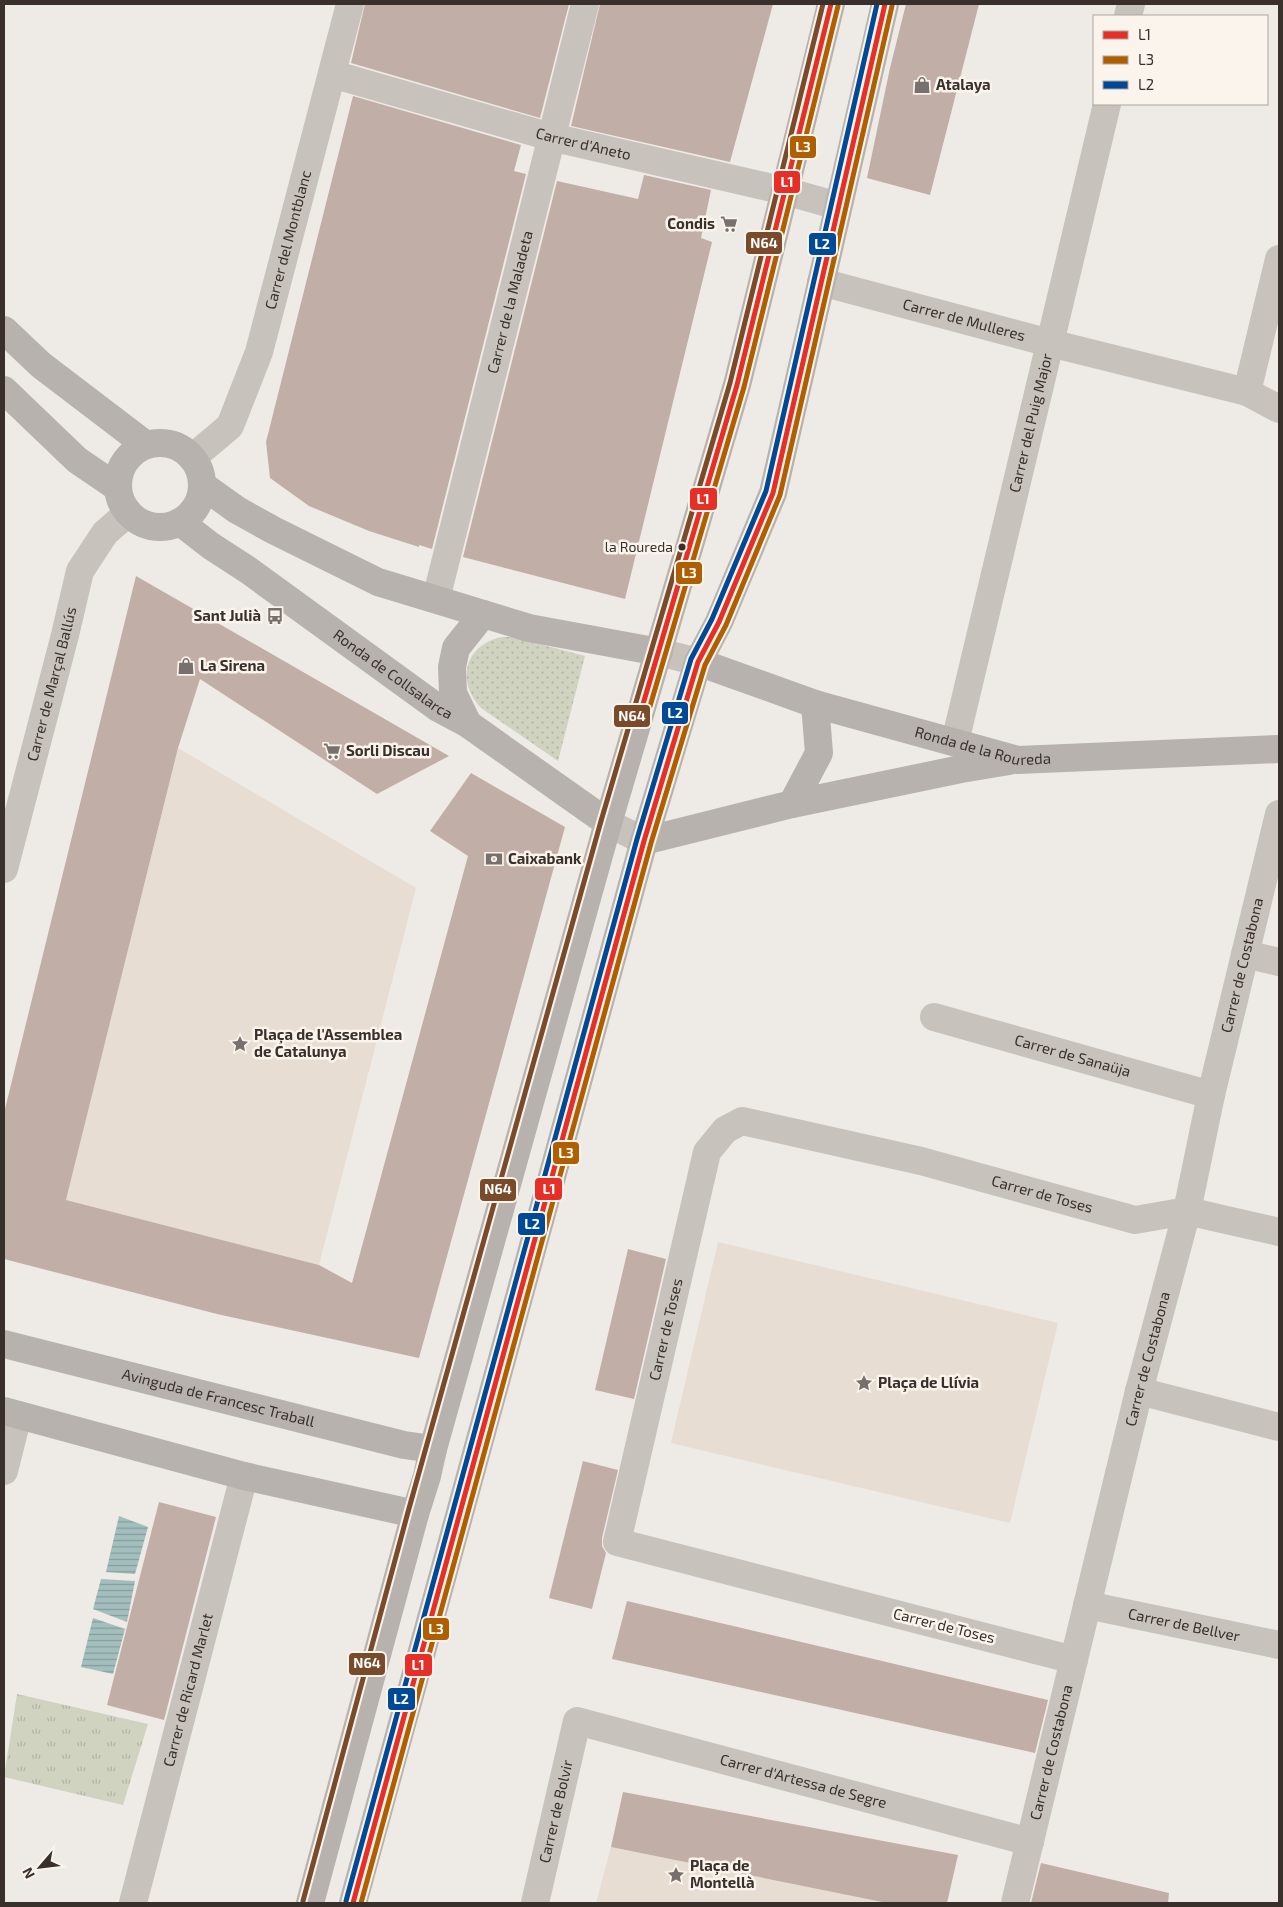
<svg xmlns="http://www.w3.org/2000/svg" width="1283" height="1907" font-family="'Exo 2',sans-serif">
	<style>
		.grass { fill: url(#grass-tufts) }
		.garden { fill: url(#garden-dots) }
		.plaza { fill: #e7ddd3 }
		.water { fill: url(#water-rules) }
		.building { fill: #c1afa7 }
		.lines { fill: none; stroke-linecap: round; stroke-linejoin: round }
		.street { stroke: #c8c2bd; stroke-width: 28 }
		.secondary { stroke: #b8b2ae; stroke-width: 28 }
		.bus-1-casing { stroke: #faf4ed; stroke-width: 9 }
		.bus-2-casing { stroke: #faf4ed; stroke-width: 9 }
		.bus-3-casing { stroke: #faf4ed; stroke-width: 9 }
		.bus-4-casing { stroke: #faf4ed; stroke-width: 9 }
		.bus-1 { stroke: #e63027; stroke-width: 5 }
		.bus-2 { stroke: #b05f00; stroke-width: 5 }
		.bus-3 { stroke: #004996; stroke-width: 5 }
		.bus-4 { stroke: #7a4b2a; stroke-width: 5 }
		.bus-dot { fill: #392f2b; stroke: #faf4ed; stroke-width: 2 }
		.labels { text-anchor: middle; stroke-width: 5; stroke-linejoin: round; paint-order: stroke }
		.bus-label { font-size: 14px; fill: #392f2b; stroke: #faf4ed; text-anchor: end }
		.poi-label { font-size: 15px; font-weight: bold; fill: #392f2b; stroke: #faf4ed; text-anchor: start }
		.street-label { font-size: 15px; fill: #392f2b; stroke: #faf4ed }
		.line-badge { stroke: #faf4ed; stroke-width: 2 }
		.badge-label { font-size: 14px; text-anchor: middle; font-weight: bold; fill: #fff }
	</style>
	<defs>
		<pattern id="grass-tufts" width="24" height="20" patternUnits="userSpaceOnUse" patternTransform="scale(1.25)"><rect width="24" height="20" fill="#d0d3c0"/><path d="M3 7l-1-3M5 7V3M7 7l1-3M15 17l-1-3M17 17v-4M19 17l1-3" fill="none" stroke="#b3b5a5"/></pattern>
		<pattern id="garden-dots" width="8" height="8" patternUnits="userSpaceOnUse" patternTransform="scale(1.25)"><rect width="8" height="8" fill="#d0d3c0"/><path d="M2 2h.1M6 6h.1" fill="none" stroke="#b3b5a5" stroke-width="1.8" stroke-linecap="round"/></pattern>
		<pattern id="water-rules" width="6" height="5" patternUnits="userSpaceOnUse" patternTransform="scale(1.25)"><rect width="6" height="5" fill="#a2bfbe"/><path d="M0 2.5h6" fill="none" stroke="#859c9b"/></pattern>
	</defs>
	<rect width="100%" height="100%" fill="#eeeae5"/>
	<!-- grass -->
	<polygon class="grass" points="17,1694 148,1724 123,1805 4,1777"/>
	<!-- garden -->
	<path class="garden" d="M502,637H513L585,656L558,761L481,708C456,681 464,645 502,637Z"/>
	<!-- plaza -->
	<g class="plaza">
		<polygon points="178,748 416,888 319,1265 66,1200"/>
		<polygon points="718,1242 1058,1323 1010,1523 671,1443"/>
		<polygon points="611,1847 887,1903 596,1903"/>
	</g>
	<!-- water -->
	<g class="water">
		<polygon points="119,1516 148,1527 135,1574 106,1572"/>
		<polygon points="101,1579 135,1581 127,1622 93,1609"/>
		<polygon points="93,1618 125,1629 113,1674 81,1667"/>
	</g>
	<!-- building -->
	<g class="building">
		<polygon points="365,4 569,4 540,118 351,63"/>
		<polygon points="600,4 773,4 730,162 571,126"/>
		<polygon points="906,4 979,4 930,195 867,178 890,68"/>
		<polygon points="353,96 521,145 514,171 526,174 432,549 419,545 419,547 369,531 309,506 270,478 266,442"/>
		<polygon points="644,175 711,190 701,238 712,242 625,599 463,557 557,181 638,199"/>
		<polygon points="136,576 449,756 377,794 200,679 178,748 66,1200 319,1265 352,1283 468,856 430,831 471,773 565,827 419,1358 217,1314 4,1259 4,1113"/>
		<polygon points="628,1249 666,1259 634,1399 595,1390"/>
		<polygon points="583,1461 618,1470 602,1538 602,1546 606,1553 592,1609 549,1598"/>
		<polygon points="159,1502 216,1517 164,1720 107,1705"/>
		<polygon points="627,1601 1048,1700 1035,1753 612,1659"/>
		<polygon points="623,1792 958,1855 947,1903 887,1903 611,1847"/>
		<polygon points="1041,1863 1169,1893 1168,1903 1031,1903"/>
	</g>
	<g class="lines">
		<!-- street -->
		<g class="street">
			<polyline points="1128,16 1131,4"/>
			<path id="s1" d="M332,74L551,137L785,191L838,206"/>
			<path id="s2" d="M821,282L1050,343L1247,392L1279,409"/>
			<polyline points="1247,392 1279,259"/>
			<path id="s3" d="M192,458L230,426L259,352L350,4"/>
			<path id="s4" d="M436,599L585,4"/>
			<polyline points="659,652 698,662"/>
			<path id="s5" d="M955,742L1107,104"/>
			<polyline points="608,823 644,841"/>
			<path id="s6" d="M4,869L65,635L80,571L105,533L128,513"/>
			<polyline points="1245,954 1279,962"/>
			<path id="s7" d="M934,1017L1211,1095"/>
			<polyline points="1139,1391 1279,1427"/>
			<polyline points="4,1471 18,1415"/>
			<path id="s8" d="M1087,1605L1279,1645"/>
			<path id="s9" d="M1074,1660L617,1542L707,1152L725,1130L742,1121L921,1161L1135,1220L1187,1211L1279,1232"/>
			<path id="s10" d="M133,1903L244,1476"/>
			<path id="s11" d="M535,1903L577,1721L1030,1842"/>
			<path id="s12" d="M1015,1903L1139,1391L1187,1211L1211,1095L1279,814"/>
		</g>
		<!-- secondary -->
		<g class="secondary">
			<polyline points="4,330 41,365 146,445"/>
			<polyline points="4,390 77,460 118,488"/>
			<circle cx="160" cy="485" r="42"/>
			<polyline points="202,485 237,510 273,530 378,582 529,628 659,652"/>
			<path id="s13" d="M180,522L211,546L248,570L438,708L468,724L608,823"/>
			<path id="s14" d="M698,662L815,704L1018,760L1279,749"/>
			<polyline points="468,724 453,693 452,667 456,648 483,614"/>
			<polyline points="792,804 819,753 815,704"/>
			<polyline points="644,841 792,804 961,769 1009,761"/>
			<path id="s15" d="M4,1344L404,1445L433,1449"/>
			<polyline points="4,1411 244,1476 415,1514"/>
			<polyline points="310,1903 415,1514 427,1476 433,1449 608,823 737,385 831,4"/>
			<polyline points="353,1903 644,841 698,662 719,622 773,493 885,4"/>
		</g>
		<!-- bus-1 casing -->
		<g class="bus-1-casing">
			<g id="bus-1">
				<polyline points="641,711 737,385 831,4"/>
				<polyline points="353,1903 644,841 698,662 719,622 773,493 885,4"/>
			</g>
		</g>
		<!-- bus-2 casing -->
		<g class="bus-2-casing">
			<g id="bus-2">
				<polyline points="648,713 744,387 838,6"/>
				<polyline points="361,1903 651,843 705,665 726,625 780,495 892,6"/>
			</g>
		</g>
		<!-- bus-3 casing -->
		<g class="bus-3-casing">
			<polyline id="bus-3" points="346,1901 637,839 691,659 712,619 766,491 877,4"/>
		</g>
		<!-- bus-4 casing -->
		<g class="bus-4-casing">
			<polyline id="bus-4" points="303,1901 408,1512 601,821 730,383 823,4"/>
		</g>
		<!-- bus-1 -->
		<use href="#bus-1" class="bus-1"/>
		<!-- bus-2 -->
		<use href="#bus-2" class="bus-2"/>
		<!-- bus-3 -->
		<use href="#bus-3" class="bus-3"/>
		<!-- bus-4 -->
		<use href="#bus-4" class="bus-4"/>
	</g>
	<!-- icons -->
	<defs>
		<g id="shop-bare" transform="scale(1.35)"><path d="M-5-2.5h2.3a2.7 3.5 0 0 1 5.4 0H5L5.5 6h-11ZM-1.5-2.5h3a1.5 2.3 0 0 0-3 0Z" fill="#78706c" stroke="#faf4ed" stroke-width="2.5" paint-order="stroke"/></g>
		<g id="supermarket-bare" transform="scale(1.35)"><path d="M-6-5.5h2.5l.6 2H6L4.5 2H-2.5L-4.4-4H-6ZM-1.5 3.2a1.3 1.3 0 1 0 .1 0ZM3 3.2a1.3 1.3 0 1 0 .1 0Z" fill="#78706c" stroke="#faf4ed" stroke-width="2.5" paint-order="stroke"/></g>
		<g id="bus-bare" transform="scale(1.35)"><path d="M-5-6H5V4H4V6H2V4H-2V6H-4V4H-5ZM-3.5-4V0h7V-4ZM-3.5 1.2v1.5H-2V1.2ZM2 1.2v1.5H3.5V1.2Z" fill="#78706c" stroke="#faf4ed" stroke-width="2.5" paint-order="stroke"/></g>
		<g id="bank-bare" transform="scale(1.35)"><path d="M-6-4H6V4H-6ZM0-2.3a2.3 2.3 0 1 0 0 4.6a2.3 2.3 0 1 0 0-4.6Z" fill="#78706c" stroke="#faf4ed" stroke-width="2.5" paint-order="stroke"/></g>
		<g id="sight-bare" transform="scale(1.35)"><path d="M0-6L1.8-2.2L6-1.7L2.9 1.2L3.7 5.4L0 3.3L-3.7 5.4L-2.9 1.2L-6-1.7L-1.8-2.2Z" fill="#78706c" stroke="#faf4ed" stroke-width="2.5" paint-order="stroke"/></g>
	</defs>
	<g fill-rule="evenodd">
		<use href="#shop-bare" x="922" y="85"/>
		<use href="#supermarket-bare" x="729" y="224"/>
		<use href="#bus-bare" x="275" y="616"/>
		<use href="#shop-bare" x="186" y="666"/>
		<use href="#supermarket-bare" x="332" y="751"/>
		<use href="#bank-bare" x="494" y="859"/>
		<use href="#sight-bare" x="240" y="1044"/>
		<use href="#sight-bare" x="864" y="1383"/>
		<use href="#sight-bare" x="676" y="1875"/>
	</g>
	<!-- markers -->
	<circle class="bus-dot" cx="682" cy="547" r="4.5"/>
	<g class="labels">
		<!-- bus labels -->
		<g class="bus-label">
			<text x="673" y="552">la Roureda</text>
		</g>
		<!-- poi labels -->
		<g class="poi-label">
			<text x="936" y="90">Atalaya</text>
			<text x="715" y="229" text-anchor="end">Condis</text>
			<text x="261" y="621" text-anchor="end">Sant Julià</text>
			<text x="200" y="671">La Sirena</text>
			<text x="346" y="756">Sorli Discau</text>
			<text x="508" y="864">Caixabank</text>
			<text x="254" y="1040">Plaça de l'Assemblea<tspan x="254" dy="17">de Catalunya</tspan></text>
			<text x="878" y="1388">Plaça de Llívia</text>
			<text x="690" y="1871">Plaça de<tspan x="690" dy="17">Montellà</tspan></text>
		</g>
		<!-- street labels -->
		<g class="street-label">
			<text dy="5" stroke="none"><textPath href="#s1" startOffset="261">Carrer d'Aneto</textPath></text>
			<text dy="5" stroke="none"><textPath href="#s3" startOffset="245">Carrer del Montblanc</textPath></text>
			<text dy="5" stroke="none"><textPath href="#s4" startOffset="306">Carrer de la Maladeta</textPath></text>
			<text dy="5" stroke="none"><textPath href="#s2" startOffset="148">Carrer de Mulleres</textPath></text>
			<text dy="5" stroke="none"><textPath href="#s5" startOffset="328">Carrer del Puig Major</textPath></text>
			<text dy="5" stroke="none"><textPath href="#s13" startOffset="262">Ronda de Collsalarca</textPath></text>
			<text dy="5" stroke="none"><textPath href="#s6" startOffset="191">Carrer de Marçal Ballús</textPath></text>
			<text dy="5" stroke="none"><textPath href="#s14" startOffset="298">Ronda de la Roureda</textPath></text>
			<text dy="5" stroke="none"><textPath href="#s12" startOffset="965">Carrer de Costabona</textPath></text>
			<text dy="5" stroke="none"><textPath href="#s7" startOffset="144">Carrer de Sanaüja</textPath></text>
			<text dy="5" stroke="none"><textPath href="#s9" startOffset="1229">Carrer de Toses</textPath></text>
			<text dy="5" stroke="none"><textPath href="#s9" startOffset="690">Carrer de Toses</textPath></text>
			<text dy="5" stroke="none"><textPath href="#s12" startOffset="560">Carrer de Costabona</textPath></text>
			<text dy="5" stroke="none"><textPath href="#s15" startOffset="221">Avinguda de Francesc Traball</textPath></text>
			<text dy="5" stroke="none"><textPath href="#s8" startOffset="99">Carrer de Bellver</textPath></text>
			<text transform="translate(944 1626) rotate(14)" y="5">Carrer de Toses</text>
			<text dy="5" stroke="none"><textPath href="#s10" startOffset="220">Carrer de Ricard Marlet</textPath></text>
			<text dy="5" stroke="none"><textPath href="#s12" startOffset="155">Carrer de Costabona</textPath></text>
			<text dy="5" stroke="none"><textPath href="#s11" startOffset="421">Carrer d'Artessa de Segre</textPath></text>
			<text dy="5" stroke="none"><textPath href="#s11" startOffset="94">Carrer de Bolvir</textPath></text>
		</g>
	</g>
	<g class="line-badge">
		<rect x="789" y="135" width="28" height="24" rx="5" fill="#b05f00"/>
		<rect x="773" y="170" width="28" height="24" rx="5" fill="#e63027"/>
		<rect x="745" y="231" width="38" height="24" rx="5" fill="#7a4b2a"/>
		<rect x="808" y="232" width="29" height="24" rx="5" fill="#004996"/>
		<rect x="689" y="487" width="29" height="24" rx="5" fill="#e63027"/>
		<rect x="675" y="561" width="28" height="24" rx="5" fill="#b05f00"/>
		<rect x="661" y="701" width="28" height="24" rx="5" fill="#004996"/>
		<rect x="613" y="704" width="38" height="24" rx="5" fill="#7a4b2a"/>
		<rect x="552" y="1141" width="28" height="24" rx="5" fill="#b05f00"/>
		<rect x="534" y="1177" width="29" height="24" rx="5" fill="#e63027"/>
		<rect x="479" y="1178" width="38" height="24" rx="5" fill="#7a4b2a"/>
		<rect x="517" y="1212" width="29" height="24" rx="5" fill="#004996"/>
		<rect x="422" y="1617" width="28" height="24" rx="5" fill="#b05f00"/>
		<rect x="348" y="1652" width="38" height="24" rx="5" fill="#7a4b2a"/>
		<rect x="404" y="1653" width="29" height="24" rx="5" fill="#e63027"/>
		<rect x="387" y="1687" width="29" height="24" rx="5" fill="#004996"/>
	</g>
	<g class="badge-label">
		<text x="803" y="152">L3</text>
		<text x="787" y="187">L1</text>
		<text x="764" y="248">N64</text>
		<text x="822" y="249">L2</text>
		<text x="703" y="504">L1</text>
		<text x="689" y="578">L3</text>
		<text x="675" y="718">L2</text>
		<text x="632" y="721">N64</text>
		<text x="566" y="1158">L3</text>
		<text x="549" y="1194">L1</text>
		<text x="498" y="1194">N64</text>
		<text x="532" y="1229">L2</text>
		<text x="436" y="1634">L3</text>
		<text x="367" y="1668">N64</text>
		<text x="418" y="1670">L1</text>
		<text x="401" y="1704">L2</text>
	</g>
	<!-- border -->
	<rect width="1283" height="1907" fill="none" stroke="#392f2b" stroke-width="10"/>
	<!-- legend -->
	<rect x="1093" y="15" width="175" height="90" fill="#faf4ed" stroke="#ada59f"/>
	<rect x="1103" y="31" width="25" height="8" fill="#e63027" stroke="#ada59f"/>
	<text x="1138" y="40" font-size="15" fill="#392f2b">L1</text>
	<rect x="1103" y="56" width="25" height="8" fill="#b05f00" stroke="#ada59f"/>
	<text x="1138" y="65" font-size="15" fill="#392f2b">L3</text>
	<rect x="1103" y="81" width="25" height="8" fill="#004996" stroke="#ada59f"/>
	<text x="1138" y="90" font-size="15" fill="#392f2b">L2</text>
	<!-- north arrow -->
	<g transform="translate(40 1867) rotate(242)" stroke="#faf4ed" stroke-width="4" paint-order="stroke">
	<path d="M0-4L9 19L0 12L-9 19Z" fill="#392f2b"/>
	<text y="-8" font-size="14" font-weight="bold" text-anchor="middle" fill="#392f2b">N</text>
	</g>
</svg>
